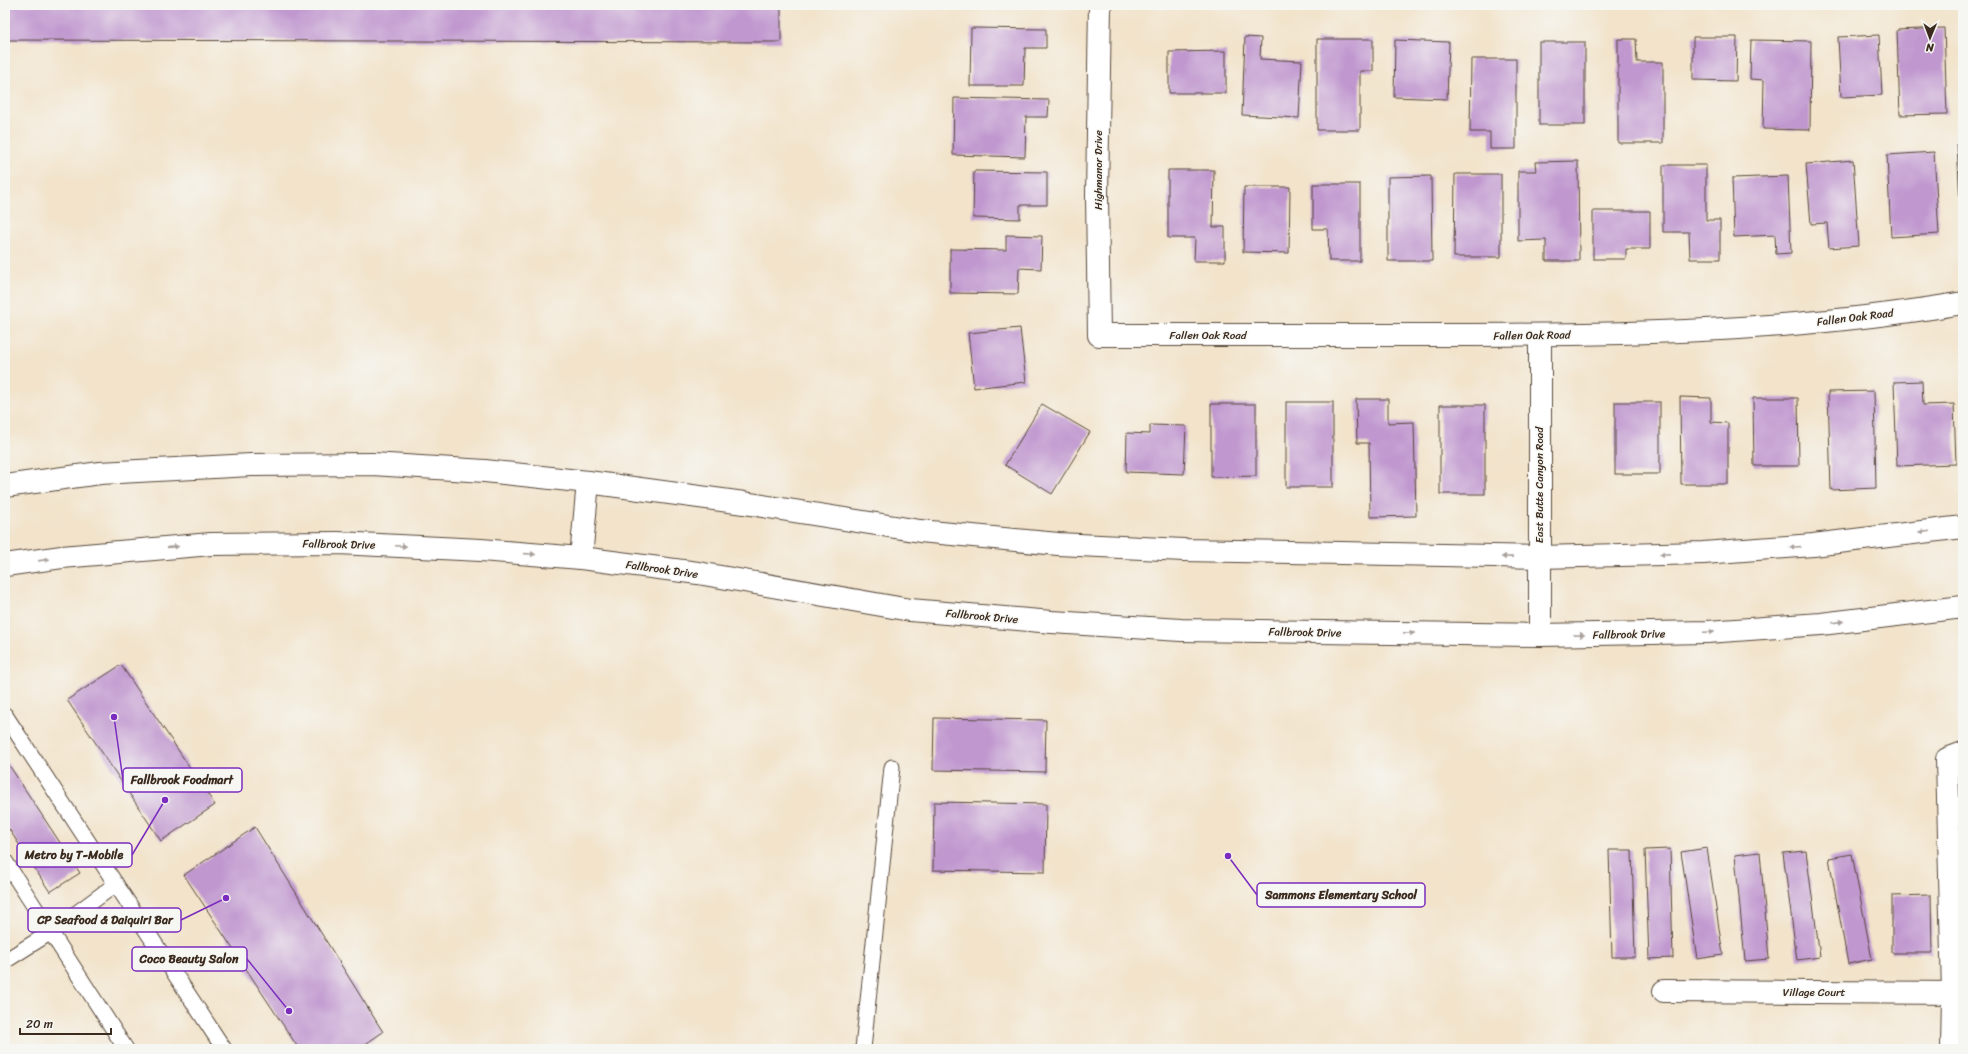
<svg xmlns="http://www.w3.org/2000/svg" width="1968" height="1054" font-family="Sriracha,sans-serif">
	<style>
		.building { fill: #c097cf }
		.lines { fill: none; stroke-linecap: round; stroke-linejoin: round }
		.service-casing { stroke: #564638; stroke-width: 17 }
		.minor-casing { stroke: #564638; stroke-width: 24 }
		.secondary-casing { stroke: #564638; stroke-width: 24 }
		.service { stroke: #fff; stroke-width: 15 }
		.minor { stroke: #fff; stroke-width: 22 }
		.secondary { stroke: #fff; stroke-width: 22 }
		.oneway { fill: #a79f9a }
		.labels { text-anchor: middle; stroke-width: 3; stroke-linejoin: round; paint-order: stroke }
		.street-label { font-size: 11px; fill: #3b2a1e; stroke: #f6f6f2 }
		.leader { fill: none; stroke: #7b2cbf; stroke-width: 1.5 }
		.callout-dot { fill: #7b2cbf; stroke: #f6f6f2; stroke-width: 1.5 }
		.callout { fill: #f6f6f2; stroke: #7b2cbf; stroke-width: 1.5 }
		.callout-label { font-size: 12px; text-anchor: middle; font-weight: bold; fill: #3b2a1e }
	</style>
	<rect width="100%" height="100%" fill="#f6f6f2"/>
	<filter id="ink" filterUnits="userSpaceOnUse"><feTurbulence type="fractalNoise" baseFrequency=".025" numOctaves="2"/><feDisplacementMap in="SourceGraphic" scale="8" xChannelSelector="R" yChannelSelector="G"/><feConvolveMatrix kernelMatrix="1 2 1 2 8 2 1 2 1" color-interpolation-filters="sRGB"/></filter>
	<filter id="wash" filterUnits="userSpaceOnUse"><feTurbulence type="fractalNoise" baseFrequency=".012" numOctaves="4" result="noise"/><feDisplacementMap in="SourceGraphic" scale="16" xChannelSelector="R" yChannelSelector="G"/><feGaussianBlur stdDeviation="0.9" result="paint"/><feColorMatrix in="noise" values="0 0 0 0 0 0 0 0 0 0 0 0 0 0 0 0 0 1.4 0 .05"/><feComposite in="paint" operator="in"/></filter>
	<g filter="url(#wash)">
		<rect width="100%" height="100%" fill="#f2e3ca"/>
		<g id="blocks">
			<!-- building -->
			<g class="building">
				<polygon points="5,5 781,5 781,42 5,40"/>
				<polygon points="971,28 1046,29 1046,48 1025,48 1024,86 970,86"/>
				<polygon points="1944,28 1947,114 1900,115 1897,30"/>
				<polygon points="1879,35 1882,95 1841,97 1838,37"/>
				<polygon points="1245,37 1261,38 1260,59 1302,61 1299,118 1242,115"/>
				<polygon points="1693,37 1737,37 1736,81 1693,80"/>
				<polygon points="1317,39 1373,39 1373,71 1360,71 1360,130 1317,130"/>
				<polygon points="1618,39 1636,39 1637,62 1663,62 1663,143 1618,143"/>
				<polygon points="1395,40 1449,42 1447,99 1394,97"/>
				<polygon points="1751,40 1811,41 1810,130 1763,129 1764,80 1750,79"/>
				<rect x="1539" y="42" width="46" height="83"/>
				<polygon points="1226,51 1226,93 1169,93 1169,52"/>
				<polygon points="1471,59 1516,59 1516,149 1490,149 1490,132 1470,132"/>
				<polygon points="954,98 1049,100 1048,117 1026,117 1025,157 953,155"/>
				<polygon points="1963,143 1963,204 1960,204 1957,144"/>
				<polygon points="1934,152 1939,234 1891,237 1887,155"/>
				<polygon points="1853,160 1859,246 1829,248 1827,223 1811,224 1806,164"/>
				<polygon points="1578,161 1579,261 1546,261 1546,240 1518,241 1518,171 1536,171 1535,162"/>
				<polygon points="1663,165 1706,165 1706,220 1720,220 1720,259 1690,259 1689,232 1663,232"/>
				<polygon points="1168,170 1214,170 1213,227 1225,227 1225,261 1194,261 1195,238 1168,238"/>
				<polygon points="974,171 1047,172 1047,205 1020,205 1020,219 973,218"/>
				<polygon points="1455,174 1501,174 1501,257 1454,257"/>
				<polygon points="1431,176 1432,261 1388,261 1388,177"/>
				<polygon points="1788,176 1791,253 1776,254 1775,235 1734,237 1732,178"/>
				<polygon points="1313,184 1360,184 1360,261 1329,261 1328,229 1313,229"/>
				<polygon points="1244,187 1290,187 1289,253 1243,252"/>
				<polygon points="1593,211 1650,211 1650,249 1626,249 1626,259 1593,259"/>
				<polygon points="1006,235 1042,236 1041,269 1019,268 1018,294 950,293 950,249 1006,250"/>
				<polygon points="1020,328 1026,382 974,388 968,333"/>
				<polygon points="1922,381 1923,405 1954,404 1956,464 1897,466 1894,382"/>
				<polygon points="1874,391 1876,488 1831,490 1828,392"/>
				<polygon points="1680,397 1711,398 1711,422 1728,423 1728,484 1681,484"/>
				<polygon points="1753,398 1798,398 1799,466 1754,466"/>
				<polygon points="1356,399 1388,399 1388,423 1414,422 1416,516 1370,517 1369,443 1357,443"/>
				<rect x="1286" y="402" width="47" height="85"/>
				<rect x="1615" y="402" width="45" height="72"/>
				<polygon points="1042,404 1090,432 1052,494 1005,465"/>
				<polygon points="1211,404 1256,404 1256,476 1211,477"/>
				<rect x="1440" y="405" width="45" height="89"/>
				<polygon points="1150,425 1186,426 1184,474 1126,472 1127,433 1150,434"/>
				<polygon points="121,665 215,805 161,841 67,700"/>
				<polygon points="934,718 1046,720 1045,772 933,770"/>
				<polygon points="5,759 80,873 50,892 5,823"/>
				<polygon points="934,802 1046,804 1045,872 933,870"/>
				<polygon points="255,827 383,1032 358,1049 299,1049 184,875"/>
				<polygon points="1707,848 1723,955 1697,959 1681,852"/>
				<polygon points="1670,849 1673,958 1649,959 1645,850"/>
				<polygon points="1609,850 1632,850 1635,957 1612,957"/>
				<polygon points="1806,851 1820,957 1797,960 1783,853"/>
				<polygon points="1760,852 1769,959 1745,961 1735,855"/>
				<polygon points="1852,854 1872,959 1848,964 1829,858"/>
				<polygon points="1931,895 1932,953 1892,953 1892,896"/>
			</g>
		</g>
	</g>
	<g filter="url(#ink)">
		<use href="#blocks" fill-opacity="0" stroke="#564638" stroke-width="1"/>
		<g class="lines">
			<!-- service casing -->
			<g class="service-casing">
				<g id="service">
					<polyline points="5,715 224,1049"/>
					<polyline points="5,861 126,1049"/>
					<polyline points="5,961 51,932 116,884"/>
					<polyline points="863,1049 892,767"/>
				</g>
			</g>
			<!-- minor casing -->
			<g class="minor-casing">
				<g id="minor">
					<path d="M1100,5L1097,196L1099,335C1215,335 1331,335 1447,335C1619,335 1793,332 1963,303"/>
					<polyline points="1540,335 1540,635"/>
					<polyline points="1664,991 1963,993"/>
					<polyline points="1952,1049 1953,993 1947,759 1963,753"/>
				</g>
			</g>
			<!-- secondary casing -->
			<g class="secondary-casing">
				<g id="secondary">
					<polyline points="5,486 100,473 251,465 372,464 485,471 588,482 744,503 920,531 1058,544 1184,550 1539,557 1703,553 1813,545 1963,527"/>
					<polyline points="581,558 588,482"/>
					<polyline points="5,565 62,557 211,544 338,543 481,550 581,558 698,573 910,610 1052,622 1181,630 1540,635 1707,632 1821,624 1963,607"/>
				</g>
			</g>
			<!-- service -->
			<use href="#service" class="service"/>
			<!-- minor -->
			<use href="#minor" class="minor"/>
			<!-- secondary -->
			<use href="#secondary" class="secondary"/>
		</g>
		<!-- one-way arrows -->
		<defs><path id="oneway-solid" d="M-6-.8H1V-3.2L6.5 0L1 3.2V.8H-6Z"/></defs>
		<g class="oneway">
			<use href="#oneway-solid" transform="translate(1924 532) rotate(173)"/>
			<use href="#oneway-solid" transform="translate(401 546) rotate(3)"/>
			<use href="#oneway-solid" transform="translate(173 547) rotate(-5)"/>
			<use href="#oneway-solid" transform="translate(1795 547) rotate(176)"/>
			<use href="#oneway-solid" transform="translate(530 554) rotate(4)"/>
			<use href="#oneway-solid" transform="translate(1665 554) rotate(179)"/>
			<use href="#oneway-solid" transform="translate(1507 557) rotate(-179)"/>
			<use href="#oneway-solid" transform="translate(44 560) rotate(-8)"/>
			<use href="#oneway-solid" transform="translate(1838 622) rotate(-7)"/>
			<use href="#oneway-solid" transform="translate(1709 632) rotate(-3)"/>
			<use href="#oneway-solid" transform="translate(1409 633) rotate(1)"/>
			<use href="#oneway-solid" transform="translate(1579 635) rotate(-1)"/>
		</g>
	</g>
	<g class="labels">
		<!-- street labels -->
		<g class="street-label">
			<text transform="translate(1098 170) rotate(-90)" y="4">Highmanor Drive</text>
			<text transform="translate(1855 317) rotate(-7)" y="4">Fallen Oak Road</text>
			<text x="1208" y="339">Fallen Oak Road</text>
			<text transform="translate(1532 335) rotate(-1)" y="4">Fallen Oak Road</text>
			<text transform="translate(1539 485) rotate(-90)" y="4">East Butte Canyon Road</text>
			<text transform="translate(339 544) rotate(1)" y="4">Fallbrook Drive</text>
			<text transform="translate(662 569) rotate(8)" y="4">Fallbrook Drive</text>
			<text transform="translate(982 616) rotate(5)" y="4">Fallbrook Drive</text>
			<text transform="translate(1305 632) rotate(1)" y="4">Fallbrook Drive</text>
			<text transform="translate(1629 634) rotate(-1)" y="4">Fallbrook Drive</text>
			<text x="1814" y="996">Village Court</text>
		</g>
	</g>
	<!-- callouts -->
	<path class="leader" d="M114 717L123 780M165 800L132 855M1228 856L1257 895M226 898L181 920M289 1011L247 959"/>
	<g class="callout-dot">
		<circle cx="114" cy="717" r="4"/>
		<circle cx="165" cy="800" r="4"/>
		<circle cx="1228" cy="856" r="4"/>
		<circle cx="226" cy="898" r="4"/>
		<circle cx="289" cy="1011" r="4"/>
	</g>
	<g class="callout">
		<rect x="123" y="768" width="119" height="24" rx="4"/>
		<rect x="17" y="843" width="115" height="24" rx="4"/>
		<rect x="1257" y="883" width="168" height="24" rx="4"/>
		<rect x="28" y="908" width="153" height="24" rx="4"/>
		<rect x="132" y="947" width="115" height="24" rx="4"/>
	</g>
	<g class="callout-label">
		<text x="182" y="784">Fallbrook Foodmart</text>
		<text x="74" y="859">Metro by T-Mobile</text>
		<text x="1341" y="899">Sammons Elementary School</text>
		<text x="105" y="924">CP Seafood &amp; Daiquiri Bar</text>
		<text x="189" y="963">Coco Beauty Salon</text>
	</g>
	<!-- margin -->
	<rect width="1968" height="1054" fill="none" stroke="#f6f6f2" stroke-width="20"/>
	<!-- north arrow -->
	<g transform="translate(1930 38) rotate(181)" stroke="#f6f6f2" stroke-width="3" paint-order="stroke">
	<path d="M0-3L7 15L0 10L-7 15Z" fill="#3b2a1e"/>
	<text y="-6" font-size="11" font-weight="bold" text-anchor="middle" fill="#3b2a1e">N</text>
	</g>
	<!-- scale -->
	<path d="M20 1028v6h91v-6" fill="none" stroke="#3b2a1e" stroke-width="2"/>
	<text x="26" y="1028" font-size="12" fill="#3b2a1e" stroke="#f6f6f2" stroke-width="3" paint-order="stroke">20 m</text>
</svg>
